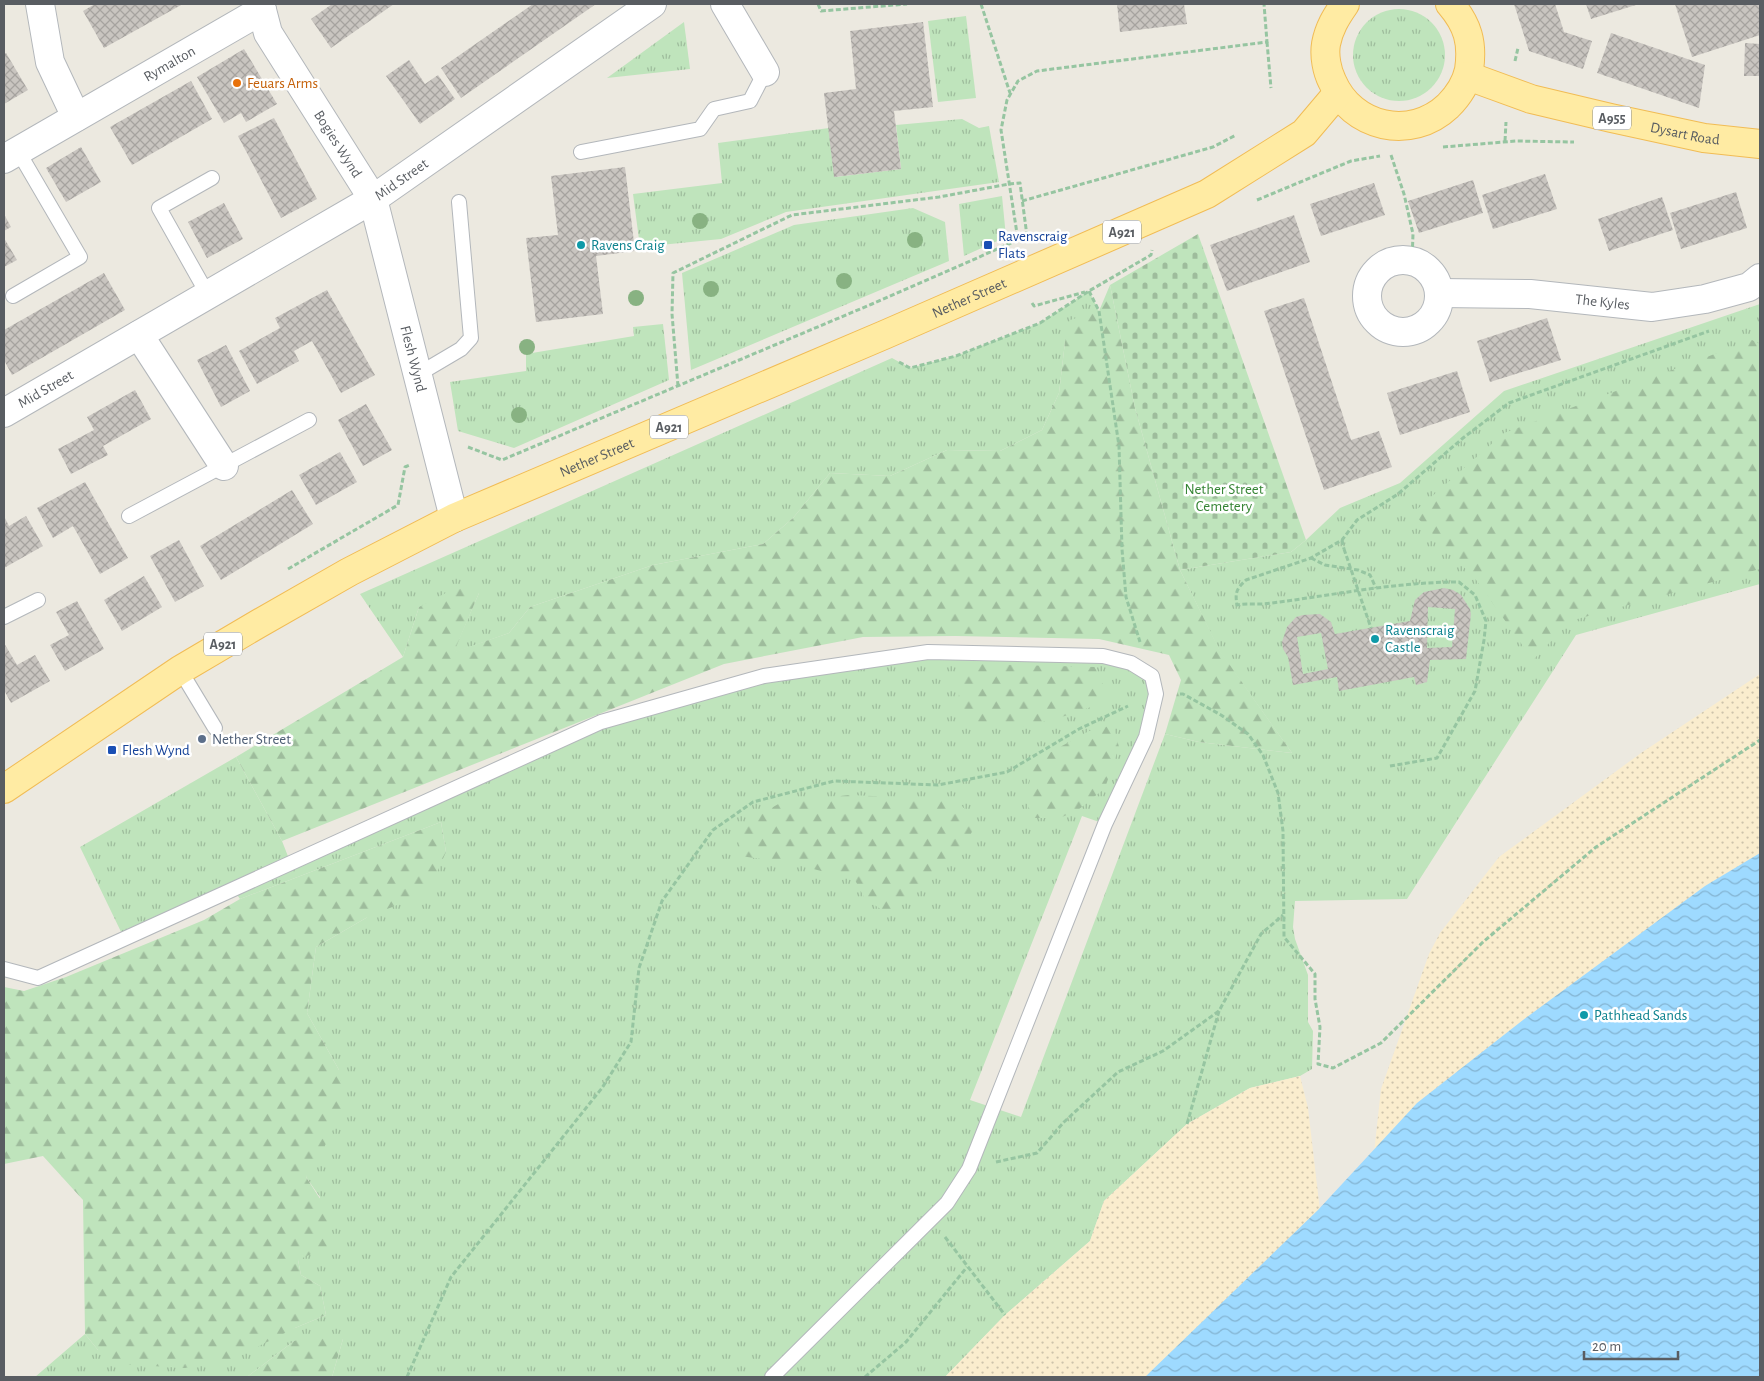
<svg xmlns="http://www.w3.org/2000/svg" width="1764" height="1381" font-family="'Alegreya Sans',sans-serif">
	<style>
		.grass { fill: url(#grass-tufts) }
		.forest { fill: url(#forest-firs) }
		.sand { fill: url(#sand-dots) }
		.cemetery { fill: url(#cemetery-stones) }
		.water { fill: url(#water-waves) }
		.building { fill: url(#building-cross-hatch); fill-rule: evenodd }
		.lines { fill: none; stroke-linecap: round; stroke-linejoin: round }
		.service-casing { stroke: #b3b7bb; stroke-width: 16 }
		.minor-casing { stroke: #b3b7bb; stroke-width: 30 }
		.primary-casing { stroke: #f1bc55; stroke-width: 30 }
		.path { stroke: #96c5a1; stroke-width: 3; stroke-dasharray: 5 2.5; stroke-linecap: butt }
		.service { stroke: #fff; stroke-width: 14 }
		.minor { stroke: #fff; stroke-width: 28 }
		.primary { stroke: #ffeba3; stroke-width: 28 }
		.path-bridge { stroke: #96c5a1; stroke-width: 3; stroke-dasharray: 5 2.5; stroke-linecap: butt }
		.tree { fill: #88b282 }
		.food-dot { fill: #e8710a; stroke: #fff; stroke-width: 2 }
		.culture-dot { fill: #0f9aa8; stroke: #fff; stroke-width: 2 }
		.transit-dot { fill: #1a4fb4; stroke: #fff; stroke-width: 2 }
		.service-dot { fill: #5c6f8a; stroke: #fff; stroke-width: 2 }
		.labels { text-anchor: middle; stroke-width: 5; stroke-linejoin: round; paint-order: stroke }
		.shield { fill: #fff; stroke: #8b8e91; stroke-width: 1 }
		.shield-label { font-size: 14px; font-weight: bold; fill: #595d62 }
		.street-label { font-size: 15px; fill: #595d62; stroke: #fff }
		.food-label { font-size: 15px; fill: #c56008; stroke: #fff; text-anchor: start }
		.transit-label { font-size: 15px; fill: #164399; stroke: #fff; text-anchor: start }
		.culture-label { font-size: 15px; fill: #0d838f; stroke: #fff; text-anchor: start }
		.park-label { font-size: 15px; fill: #368535; stroke: #fff }
		.service-label { font-size: 15px; fill: #4e5e75; stroke: #fff; text-anchor: start }
	</style>
	<defs>
		<pattern id="grass-tufts" width="24" height="20" patternUnits="userSpaceOnUse" patternTransform="scale(1.25)"><rect width="24" height="20" fill="#bfe4bc"/><path d="M3 7l-1-3M5 7V3M7 7l1-3M15 17l-1-3M17 17v-4M19 17l1-3" fill="none" stroke="#9ebc9c"/></pattern>
		<pattern id="forest-firs" width="22" height="20" patternUnits="userSpaceOnUse" patternTransform="scale(1.25)"><rect width="22" height="20" fill="#bfe4bc"/><path d="M5 1l3.5 6h-7zM16 11l3.5 6h-7z" fill="#9ebc9c"/></pattern>
		<pattern id="sand-dots" width="8" height="8" patternUnits="userSpaceOnUse" patternTransform="scale(1.25)"><rect width="8" height="8" fill="#faedce"/><path d="M2 2h.1M6 6h.1" fill="none" stroke="#cdc3ab" stroke-width="1.8" stroke-linecap="round"/></pattern>
		<pattern id="cemetery-stones" width="16" height="16" patternUnits="userSpaceOnUse" patternTransform="scale(1.25)"><rect width="16" height="16" fill="#bfe4bc"/><path d="M2 7V4a2 2 0 0 1 4 0v3zM10 15v-3a2 2 0 0 1 4 0v3z" fill="#9ebc9c"/></pattern>
		<pattern id="water-waves" width="16" height="10" patternUnits="userSpaceOnUse" patternTransform="scale(1.25)"><rect width="16" height="10" fill="#9edaff"/><path d="M0 5q4-4 8 0t8 0" fill="none" stroke="#84b4d2"/></pattern>
		<pattern id="building-cross-hatch" width="8" height="8" patternUnits="userSpaceOnUse" patternTransform="scale(1.25)"><rect width="8" height="8" fill="#c9c5c0"/><path d="M0 0l8 8M0 8l8-8" fill="none" stroke="#a6a39f"/></pattern>
	</defs>
	<rect width="100%" height="100%" fill="#ece9e0"/>
	<!-- grass -->
	<g class="grass">
		<circle cx="1399" cy="55" r="46"/>
		<polygon points="966,16 976,98 938,102 928,21"/>
		<polygon points="684,22 690,69 607,78"/>
		<polygon points="962,119 979,128 989,126 999,182 786,212 721,239 640,247 633,194 722,183 718,143 829,128 835,177 901,169 896,125"/>
		<polygon points="1002,196 1006,237 964,256 959,204"/>
		<polygon points="913,208 945,222 949,261 691,370 682,273 794,225"/>
		<polygon points="1089,291 1099,311 1065,342 1059,393 1042,430 1000,451 947,450 890,476 830,473 793,518 763,544 653,565 530,607 509,633 453,653 479,593 419,607 403,657 360,594 892,358 910,368 956,356 1040,323"/>
		<polygon points="1760,304 1760,584 1576,635 1407,899 1295,901 1293,927 1295,939 1308,975 1308,1022 1313,1031 1312,1069 1300,1076 1250,1088 1187,1124 1104,1201 1090,1241 1005,1315 945,1377 332,1377 343,1339 294,1341 247,1377 35,1377 85,1334 98,1350 295,1328 326,1315 320,1286 301,1275 298,1260 320,1197 306,1177 339,1070 307,1013 316,947 366,918 446,852 441,822 240,899 233,889 124,938 80,847 236,757 282,841 291,864 601,722 764,676 928,652 1103,656 1152,676 1156,694 1105,824 1082,816 970,1100 1021,1117 1165,734 1199,742 1292,753 1220,652 1180,570 1291,552 1306,540 1340,508 1400,483 1504,391"/>
		<polygon points="663,324 669,380 514,448 458,431 450,382 526,371 526,354 634,336 633,327"/>
	</g>
	<!-- forest -->
	<g class="forest">
		<polygon points="1110,285 1135,408 1180,570 1220,651 1292,753 1199,742 1165,734 1181,680 1169,655 1099,639 955,636 863,637 724,664 282,841 236,757 403,657 419,607 459,586 479,593 454,652 509,633 530,607 653,565 763,544 793,518 830,473 890,476 947,450 1000,451 1042,430 1059,393 1065,342 1070,320 1099,311"/>
		<polygon points="1752,340 1760,344 1760,569 1570,621 1533,660 1477,581 1413,513 1504,433"/>
		<polygon points="973,664 1095,667 1108,696 1091,707 1065,716 1016,728 968,723 957,706 963,670"/>
		<polygon points="1113,725 1119,747 1105,788 1078,810 1060,818 1034,818 1026,802 1033,762 1089,731"/>
		<polygon points="849,795 918,798 959,803 977,822 962,851 923,886 887,913 865,899 855,880 791,863 740,856 737,828 780,803"/>
		<polygon points="441,822 446,852 428,892 366,918 316,947 307,1013 339,1070 345,1105 327,1142 306,1177 333,1219 327,1247 298,1260 301,1275 320,1286 326,1315 295,1328 235,1358 185,1368 120,1364 98,1350 85,1334 83,1200 43,1156 4,1164 4,987 24,991 66,977 204,920 240,899"/>
		<polygon points="323,1332 343,1339 332,1377 247,1377 294,1341"/>
	</g>
	<!-- sand -->
	<polygon class="sand" points="1760,674 1760,1234 1535,1377 945,1377 1005,1315 1090,1241 1104,1201 1187,1124 1250,1088 1300,1076 1308,1108 1322,1228 1368,1208 1381,1089 1429,954 1440,933 1499,857 1641,753"/>
	<!-- cemetery -->
	<polygon class="cemetery" points="1198,234 1306,540 1291,552 1180,570 1135,408 1110,285"/>
	<!-- water -->
	<polygon class="water" points="1760,853 1760,1377 1145,1377 1318,1210 1417,1103 1523,1020 1705,886"/>
	<!-- building -->
	<g class="building">
		<polygon points="95,4 183,4 104,48 83,11"/>
		<polygon points="332,4 394,4 331,48 311,19"/>
		<polygon points="533,4 596,4 461,98 441,68"/>
		<polygon points="1117,4 1184,4 1187,24 1120,32"/>
		<polygon points="1514,4 1555,4 1564,32 1592,41 1583,69 1529,51"/>
		<polygon points="1586,4 1639,4 1591,19"/>
		<polygon points="1675,4 1760,4 1760,35 1692,57"/>
		<polygon points="923,22 933,107 894,111 901,169 834,177 824,93 856,89 850,31"/>
		<polygon points="1611,33 1705,65 1699,108 1597,73"/>
		<polygon points="1745,43 1760,44 1760,76 1744,76"/>
		<polygon points="244,49 277,104 246,122 241,113 224,123 197,77"/>
		<polygon points="6,53 28,90 4,104 4,54"/>
		<polygon points="409,60 425,84 438,75 455,99 420,124 386,76"/>
		<polygon points="191,81 212,119 132,165 110,127"/>
		<polygon points="274,118 317,199 281,218 238,136"/>
		<polygon points="81,147 101,182 66,202 46,168"/>
		<polygon points="625,167 635,251 596,256 603,314 536,322 526,238 558,235 551,176"/>
		<polygon points="1545,174 1557,209 1493,229 1482,195"/>
		<polygon points="1473,180 1483,213 1419,233 1408,201"/>
		<polygon points="1374,183 1385,215 1321,236 1310,204"/>
		<polygon points="1736,192 1747,228 1681,249 1670,213"/>
		<polygon points="1662,197 1673,230 1609,251 1598,219"/>
		<polygon points="224,203 243,239 207,258 188,222"/>
		<polygon points="4,214 11,227 4,231"/>
		<polygon points="1294,215 1310,262 1227,291 1210,245"/>
		<polygon points="4,238 17,260 4,267"/>
		<polygon points="104,273 125,310 12,375 4,360 4,330"/>
		<polygon points="327,290 375,375 341,393 312,341 294,351 299,361 257,384 239,351 280,328 275,318"/>
		<polygon points="1304,298 1351,440 1379,431 1392,467 1324,490 1264,311"/>
		<polygon points="1547,318 1561,360 1490,382 1477,341"/>
		<polygon points="226,345 250,391 221,407 197,360"/>
		<polygon points="1457,371 1470,412 1400,435 1387,393"/>
		<polygon points="135,390 151,419 103,446 108,455 71,474 58,449 94,430 87,417"/>
		<polygon points="366,404 392,450 363,466 338,420"/>
		<polygon points="340,452 357,482 316,505 299,475"/>
		<polygon points="85,482 128,558 100,574 73,526 53,538 37,508"/>
		<polygon points="292,490 313,524 221,580 200,546"/>
		<polygon points="4,516 9,526 26,516 43,546 4,568"/>
		<polygon points="179,540 204,586 175,602 150,556"/>
		<polygon points="144,576 162,607 122,631 104,600"/>
		<path d="M1444,588L1453,590L1461,595L1470,609L1471,614L1466,659L1430,660L1427,682L1416,685L1414,677L1339,691L1337,677L1293,685L1288,657L1283,649L1282,642L1287,627L1296,617L1303,615L1320,614L1331,622L1335,634L1410,621L1415,600L1424,592ZM1428,607L1455,609L1452,647L1427,648ZM1321,633L1328,669L1303,674L1297,637Z"/>
		<polygon points="77,601 104,649 65,671 50,645 69,635 56,612"/>
		<polygon points="4,643 17,665 35,655 50,681 11,703 4,690"/>
	</g>
	<g class="lines">
		<!-- service casing -->
		<g class="service-casing">
			<g id="service">
				<polyline points="581,152 700,129 714,109 750,101 765,72"/>
				<polyline points="208,295 159,208 212,178"/>
				<polyline points="13,296 80,257 18,151"/>
				<polyline points="417,375 461,349 471,338 459,202"/>
				<polyline points="129,516 309,420"/>
				<polyline points="4,617 38,600"/>
				<polyline points="180,670 215,728"/>
				<polyline points="4,969 38,978 601,722 764,676 928,652 1103,656 1131,663 1152,676 1156,694 1146,737 1105,824 969,1169 947,1203 772,1377"/>
			</g>
		</g>
		<!-- minor casing -->
		<g class="minor-casing">
			<g id="minor">
				<polyline points="40,4 50,62 76,117"/>
				<polyline points="725,4 765,72"/>
				<path id="s1" d="M262,10L268,33L373,199L454,518"/>
				<path id="s2" d="M4,159L262,10"/>
				<circle cx="1403" cy="296" r="36"/>
				<path id="s3" d="M1439,293L1530,294L1652,307L1705,299L1749,287L1760,278"/>
				<polyline points="139,335 224,466"/>
				<path id="s4" d="M4,413L373,199L652,4"/>
			</g>
		</g>
		<!-- primary casing -->
		<g class="primary-casing">
			<g id="primary">
				<path d="M1345,4C1336,17 1329,28 1326,44C1324,56 1327,71 1332,81C1352,128 1411,141 1448,106C1458,96 1466,84 1469,70C1473,43 1468,25 1450,4"/>
				<path id="s5" d="M1468,76L1531,99L1611,118L1704,138L1760,144"/>
				<path id="s6" d="M4,789L180,670L258,624L349,572L454,518L884,335L1207,194L1304,133L1337,94"/>
			</g>
		</g>
		<!-- path -->
		<g class="path">
			<polyline points="818,4 821,11 907,4"/>
			<polyline points="981,4 1010,93"/>
			<polyline points="1267,42 1271,88"/>
			<polyline points="1515,61 1518,48"/>
			<polyline points="1505,141 1506,122"/>
			<polyline points="1443,147 1516,141 1574,142"/>
			<polyline points="1391,155 1404,194 1413,234 1412,261"/>
			<polyline points="1257,200 1351,161 1380,156"/>
			<polyline points="1022,201 1213,147 1236,135"/>
			<polyline points="1089,291 1099,311 1119,446 1122,549 1126,597 1140,642"/>
			<polyline points="1032,303 1034,306 1085,292"/>
			<polyline points="899,362 910,368 956,356 1040,323 1089,291 1151,255 1152,250"/>
			<polyline points="678,386 672,314 673,273 792,215 939,197 1009,184 1020,183 1027,236"/>
			<polyline points="468,447 502,460 872,304 1018,240 1001,130 1007,100 1018,81 1037,71 1267,42 1264,4"/>
			<polyline points="1342,540 1344,549"/>
			<polyline points="1311,558 1325,565 1358,570 1370,575 1376,588"/>
			<polyline points="288,569 398,505 405,467 410,465"/>
			<polyline points="1180,694 1183,694 1221,715 1248,734 1263,755 1278,793 1283,831 1284,937 1315,974 1315,999 1320,1027 1318,1064 1333,1068 1381,1043 1483,942 1596,847 1760,740"/>
			<path d="M1390,766L1437,758L1475,691L1484,640L1486,621L1475,595L1459,582C1396,582 1334,595 1272,603C1260,605 1249,603 1237,605C1235,593 1236,589 1246,580L1311,558L1342,540L1357,520L1398,494L1463,438L1509,403L1709,331"/>
			<polyline points="1187,1124 1219,1011"/>
			<polyline points="996,1162 1037,1153 1064,1122 1118,1072 1163,1051 1219,1011 1261,934 1283,915"/>
			<polyline points="945,1237 1005,1315"/>
			<polyline points="407,1377 451,1277 602,1088 631,1042 639,968 662,901 713,830 753,802 834,781 938,785 1007,772 1079,729 1128,706"/>
			<polyline points="865,1377 906,1342 967,1267"/>
		</g>
		<!-- service -->
		<use href="#service" class="service"/>
		<!-- minor -->
		<use href="#minor" class="minor"/>
		<!-- primary -->
		<use href="#primary" class="primary"/>
		<!-- path-bridge -->
		<polyline class="path-bridge" points="1344,549 1371,628"/>
	</g>
	<!-- trees -->
	<g class="tree">
		<circle cx="700" cy="221" r="8"/>
		<circle cx="915" cy="240" r="8"/>
		<circle cx="844" cy="281" r="8"/>
		<circle cx="711" cy="289" r="8"/>
		<circle cx="636" cy="298" r="8"/>
		<circle cx="527" cy="347" r="8"/>
		<circle cx="519" cy="415" r="8"/>
	</g>
	<!-- markers -->
	<circle class="food-dot" cx="237" cy="83" r="5"/>
	<g class="culture-dot">
		<circle cx="581" cy="245" r="5"/>
		<circle cx="1375" cy="639" r="5"/>
		<circle cx="1584" cy="1015" r="5"/>
	</g>
	<g class="transit-dot">
		<rect x="983" y="240" width="10" height="10" rx="2.5"/>
		<rect x="107" y="745" width="10" height="10" rx="2.5"/>
	</g>
	<circle class="service-dot" cx="202" cy="739" r="5"/>
	<g class="labels">
		<!-- shield labels -->
		<g class="shield">
			<rect x="1593" y="106.5" width="38" height="23" rx="4"/>
			<rect x="1103" y="220.5" width="38" height="23" rx="4"/>
			<rect x="650" y="415.5" width="38" height="23" rx="4"/>
			<rect x="204" y="632.5" width="38" height="23" rx="4"/>
		</g>
		<g class="shield-label">
			<text x="1612" y="123">A955</text>
			<text x="1122" y="237">A921</text>
			<text x="669" y="432">A921</text>
			<text x="223" y="649">A921</text>
		</g>
		<!-- street labels -->
		<g class="street-label">
			<text dy="5" stroke="none"><textPath href="#s2" startOffset="191">Rymalton</textPath></text>
			<text dy="5" stroke="none"><textPath href="#s5" startOffset="225">Dysart Road</textPath></text>
			<text dy="5" stroke="none"><textPath href="#s1" startOffset="155">Bogies Wynd</textPath></text>
			<text dy="5" stroke="none"><textPath href="#s4" startOffset="461">Mid Street</textPath></text>
			<text dy="5" stroke="none"><textPath href="#s6" startOffset="1086">Nether Street</textPath></text>
			<text dy="5" stroke="none"><textPath href="#s3" startOffset="164">The Kyles</textPath></text>
			<text dy="5" stroke="none"><textPath href="#s1" startOffset="385">Flesh Wynd</textPath></text>
			<text dy="5" stroke="none"><textPath href="#s4" startOffset="48">Mid Street</textPath></text>
			<text dy="5" stroke="none"><textPath href="#s6" startOffset="681">Nether Street</textPath></text>
		</g>
		<!-- food labels -->
		<g class="food-label">
			<text x="247" y="88">Feuars Arms</text>
		</g>
		<!-- transit labels -->
		<g class="transit-label">
			<text x="998" y="241">Ravenscraig<tspan x="998" dy="17">Flats</tspan></text>
			<text x="122" y="755">Flesh Wynd</text>
		</g>
		<!-- culture labels -->
		<g class="culture-label">
			<text x="591" y="250">Ravens Craig</text>
			<text x="1385" y="635">Ravenscraig<tspan x="1385" dy="17">Castle</tspan></text>
			<text x="1594" y="1020">Pathhead Sands</text>
		</g>
		<!-- park labels -->
		<g class="park-label">
			<text x="1224" y="494">Nether Street<tspan x="1224" dy="17">Cemetery</tspan></text>
		</g>
		<!-- service labels -->
		<g class="service-label">
			<text x="212" y="744">Nether Street</text>
		</g>
	</g>
	<!-- border -->
	<rect width="1764" height="1381" fill="none" stroke="#595d62" stroke-width="10"/>
	<!-- scale -->
	<path d="M1584 1351v8h94v-8" fill="none" stroke="#595d62" stroke-width="2.5"/>
	<text x="1592" y="1351" font-size="15" fill="#595d62" stroke="#ffffff" stroke-width="4" paint-order="stroke">20 m</text>
</svg>
